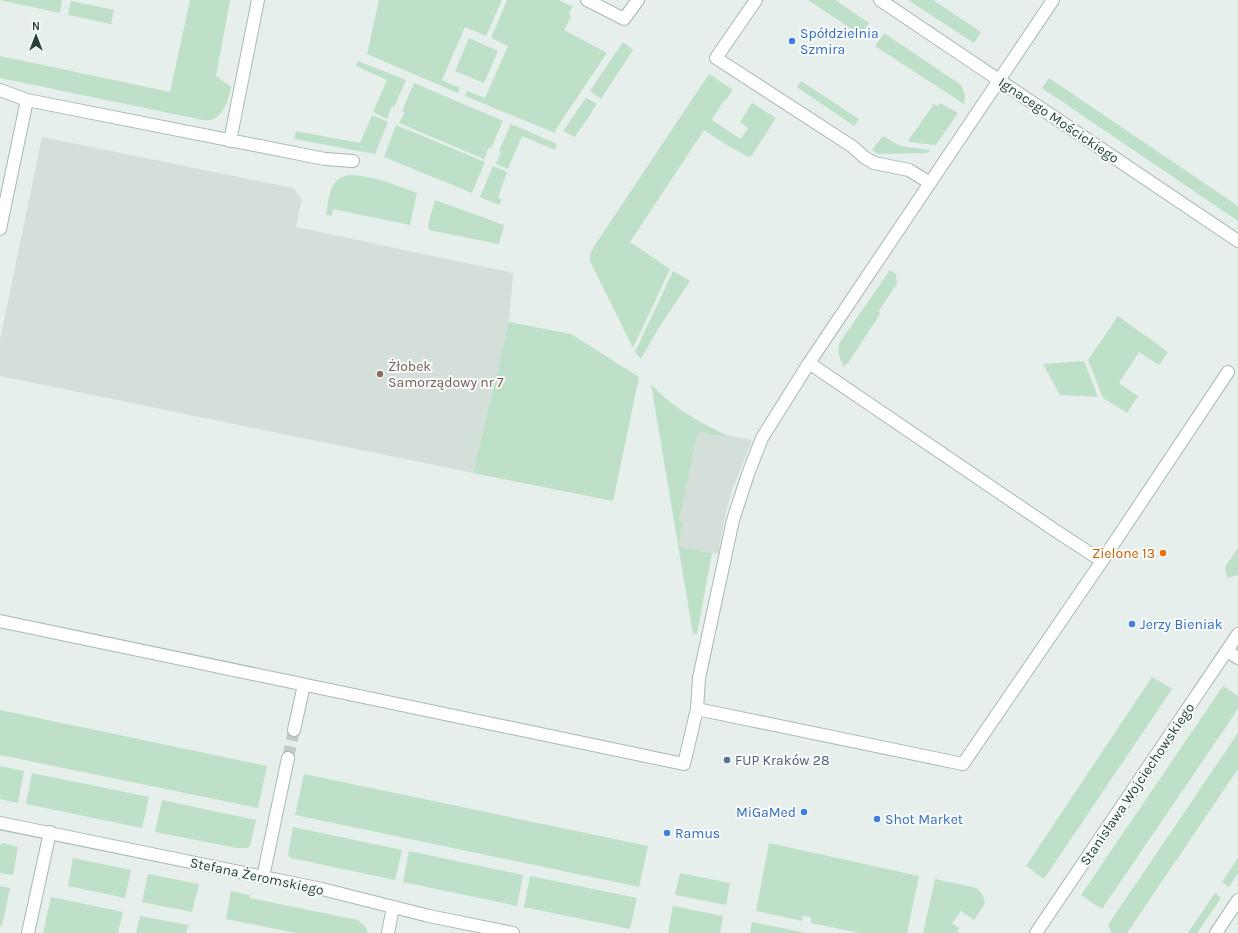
<svg xmlns="http://www.w3.org/2000/svg" width="1238" height="933" font-family="Karla,sans-serif">
	<style>
		.built { fill: #d4dfda }
		.green { fill: #bfe0c8 }
		.lines { fill: none; stroke-linecap: round; stroke-linejoin: round }
		.minor-tunnel { stroke: #bfccc8; stroke-width: 12; stroke-dasharray: 12 6; stroke-linecap: butt }
		.minor-casing { stroke: #a8b8b2; stroke-width: 14 }
		.tertiary-casing { stroke: #a8b8b2; stroke-width: 14 }
		.minor { stroke: #fff; stroke-width: 12 }
		.tertiary { stroke: #fff; stroke-width: 12 }
		.shop-dot { fill: #3f7fe0; stroke: #f7fbf9; stroke-width: 1.5 }
		.education-dot { fill: #8d6e63; stroke: #f7fbf9; stroke-width: 1.5 }
		.food-dot { fill: #e8710a; stroke: #f7fbf9; stroke-width: 1.5 }
		.service-dot { fill: #5c6f8a; stroke: #f7fbf9; stroke-width: 1.5 }
		.labels { text-anchor: middle; stroke-width: 4; stroke-linejoin: round; paint-order: stroke }
		.shop-label { font-size: 14px; fill: #366cbe; stroke: #f7fbf9; text-anchor: start }
		.street-label { font-size: 14px; fill: #24423a; stroke: #f7fbf9 }
		.education-label { font-size: 14px; fill: #785e54; stroke: #f7fbf9; text-anchor: start }
		.food-label { font-size: 14px; fill: #c56008; stroke: #f7fbf9; text-anchor: end }
		.service-label { font-size: 14px; fill: #4e5e75; stroke: #f7fbf9; text-anchor: start }
	</style>
	<rect width="100%" height="100%" fill="#e6efeb"/>
	<!-- built -->
	<g class="built">
		<polygon points="42,137 293,188 302,199 296,227 513,273 509,322 473,473 0,376 0,340"/>
		<polygon points="698,432 725,437 726,435 752,440 732,490 726,512 718,554 678,546 683,523 679,521"/>
	</g>
	<!-- green -->
	<g class="green">
		<polygon points="0,0 62,0 60,13"/>
		<path d="M190,0H230L216,76L231,87C228,102 222,123 203,120L0,78V56L170,92Z"/>
		<polygon points="379,0 502,0 486,36 465,27 442,80 460,88 458,93 367,54"/>
		<polygon points="507,0 559,0 573,7 569,13 571,17 564,30 607,53 556,129 555,133 465,96 467,91 485,98 508,46 491,38"/>
		<polygon points="808,0 835,0 869,23 861,35"/>
		<polygon points="908,0 933,0 981,32 974,43"/>
		<polygon points="71,1 114,10 111,24 68,15"/>
		<polygon points="884,33 961,85 965,95 964,104 875,46"/>
		<polygon points="469,38 498,51 484,83 455,71"/>
		<polygon points="623,42 633,50 601,99 590,91"/>
		<polygon points="358,61 406,80 394,107 392,106 387,119 373,112 387,80 356,66"/>
		<polygon points="709,74 733,90 725,101 724,100 712,120 741,139 748,128 740,122 752,103 776,118 752,155 749,157 730,147 704,130 630,242 670,269 633,348 590,261 590,255 593,248"/>
		<polygon points="1049,78 1238,206 1238,221 1042,88"/>
		<polygon points="801,81 859,119 854,126 797,87"/>
		<polygon points="414,83 503,121 491,148 489,147 484,159 399,123 405,112 402,111"/>
		<polygon points="586,98 597,104 575,137 563,131"/>
		<polygon points="940,103 958,113 938,142 935,145 909,142 908,141 934,104 938,106"/>
		<polygon points="372,115 388,122 375,154 294,139 296,131 360,143"/>
		<polygon points="511,124 557,144 555,150 522,136 508,169 496,164 501,152 499,151"/>
		<polygon points="396,125 485,162 472,193 384,157"/>
		<polygon points="883,136 900,146 929,150 929,152 926,153 878,154 872,150"/>
		<polygon points="493,166 507,172 498,198 502,199 499,205 480,197"/>
		<path d="M349,175C372,175 395,185 417,193L410,225L333,209L332,216L326,215C329,198 329,178 349,175Z"/>
		<polygon points="435,200 504,225 499,244 429,230 428,225"/>
		<path d="M890,270L896,274L897,284L879,310L880,314L848,363L844,367C839,358 837,351 840,342Z"/>
		<polygon points="673,271 690,281 658,329 641,359 635,352"/>
		<polygon points="1118,316 1168,352 1159,365 1139,352 1119,383 1138,396 1127,413 1103,398 1088,360"/>
		<polygon points="509,322 571,334 639,377 613,501 473,473"/>
		<polygon points="1084,361 1098,397 1060,395 1043,364"/>
		<path d="M651,384C671,407 699,422 726,435V437L698,432L679,521L683,522L678,546L712,553L697,634H693Z"/>
		<polygon points="1238,548 1238,575 1227,578 1225,567"/>
		<polygon points="1152,677 1172,689 1044,879 1026,866"/>
		<polygon points="1223,686 1238,696 1238,709 1102,909 1081,895"/>
		<polygon points="0,710 267,766 258,808 0,755"/>
		<polygon points="1238,733 1238,769 1127,933 1112,933 1108,925"/>
		<polygon points="0,766 24,771 18,803 0,799"/>
		<polygon points="32,773 149,797 142,828 26,804"/>
		<polygon points="304,774 648,846 639,887 295,815"/>
		<polygon points="162,800 256,820 250,846 247,848 237,848 155,832"/>
		<polygon points="293,827 402,850 395,880 291,858 288,855"/>
		<polygon points="3,843 18,847 13,875 0,873 0,845"/>
		<polygon points="769,843 919,876 907,933 860,933 811,923 811,917 803,916 802,921 756,911"/>
		<polygon points="409,851 523,875 517,906 403,882"/>
		<polygon points="73,858 131,870 125,898 68,886"/>
		<polygon points="1238,858 1238,873 1229,887 1222,882"/>
		<polygon points="680,873 730,883 726,905 675,895"/>
		<polygon points="148,874 199,884 192,912 142,902"/>
		<polygon points="530,876 637,898 630,929 524,907"/>
		<path d="M935,879L976,888C982,892 984,896 985,903L974,920L961,911L952,923L959,928L957,931L960,933H923Z"/>
		<polygon points="0,886 10,888 2,926 0,925"/>
		<polygon points="231,891 250,895 250,898 358,920 366,927 368,933 296,933 226,919"/>
		<polygon points="1215,893 1221,898 1197,933 1188,933"/>
		<polygon points="51,897 123,912 118,933 43,933"/>
		<polygon points="673,906 723,916 720,933 668,933"/>
		<polygon points="140,916 188,925 186,933 136,933"/>
		<polygon points="752,922 806,933 750,933"/>
	</g>
	<g class="lines">
		<!-- minor-tunnel -->
		<polyline class="minor-tunnel" points="288,758 294,730"/>
		<!-- minor casing -->
		<g class="minor-casing">
			<g id="minor">
				<polyline points="587,0 624,19 638,0"/>
				<polyline points="756,0 716,58 853,147 864,157 874,163 909,170 930,183"/>
				<polyline points="880,0 1238,241"/>
				<polyline points="0,90 27,100 325,159 353,161"/>
				<polyline points="230,141 258,0"/>
				<polyline points="0,229 27,100"/>
				<polyline points="809,363 1056,531 1102,561"/>
				<polyline points="0,621 684,764 697,709 699,678 733,520 748,474 762,438 809,363 1053,0"/>
				<polyline points="1227,651 1238,658"/>
				<polyline points="697,709 963,764 1102,561 1228,372"/>
				<polyline points="294,730 304,685"/>
				<polyline points="263,877 288,758"/>
				<polyline points="28,933 50,832"/>
				<polyline points="388,933 393,907"/>
				<polyline points="1036,933 1238,634"/>
				<polyline points="1216,933 1238,900"/>
			</g>
		</g>
		<!-- tertiary casing -->
		<g class="tertiary-casing">
			<polyline id="tertiary" points="0,823 322,889 429,916 513,933"/>
		</g>
		<!-- minor -->
		<use href="#minor" class="minor"/>
		<!-- tertiary -->
		<use href="#tertiary" class="tertiary"/>
	</g>
	<!-- markers -->
	<g class="shop-dot">
		<circle cx="792" cy="41" r="4"/>
		<circle cx="1132" cy="624" r="4"/>
		<circle cx="804" cy="812" r="4"/>
		<circle cx="877" cy="819" r="4"/>
		<circle cx="667" cy="833" r="4"/>
	</g>
	<circle class="education-dot" cx="380" cy="374" r="4"/>
	<circle class="food-dot" cx="1163" cy="553" r="4"/>
	<circle class="service-dot" cx="727" cy="760" r="4"/>
	<g class="labels">
		<!-- shop labels -->
		<g class="shop-label">
			<text x="800" y="38">Spółdzielnia<tspan x="800" dy="16">Szmira</tspan></text>
			<text x="1140" y="629">Jerzy Bieniak</text>
			<text x="796" y="817" text-anchor="end">MiGaMed</text>
			<text x="885" y="824">Shot Market</text>
			<text x="675" y="838">Ramus</text>
		</g>
		<!-- street labels -->
		<g class="street-label">
			<text transform="translate(1059 120) rotate(34)" y="5">Ignacego Mościckiego</text>
			<text transform="translate(1137 784) rotate(-56)" y="5">Stanisława Wojciechowskiego</text>
			<text transform="translate(257 876) rotate(12)" y="5">Stefana Żeromskiego</text>
		</g>
		<!-- education labels -->
		<g class="education-label">
			<text x="388" y="371">Żłobek<tspan x="388" dy="16">Samorządowy nr 7</tspan></text>
		</g>
		<!-- food labels -->
		<g class="food-label">
			<text x="1155" y="558">Zielone 13</text>
		</g>
		<!-- service labels -->
		<g class="service-label">
			<text x="735" y="765">FUP Kraków 28</text>
		</g>
	</g>
	<!-- north arrow -->
	<g transform="translate(36 36)" stroke="#f7fbf9" stroke-width="3" paint-order="stroke">
	<path d="M0-3L7 15L0 10L-7 15Z" fill="#24423a"/>
	<text y="-6" font-size="11" font-weight="bold" text-anchor="middle" fill="#24423a">N</text>
	</g>
</svg>
